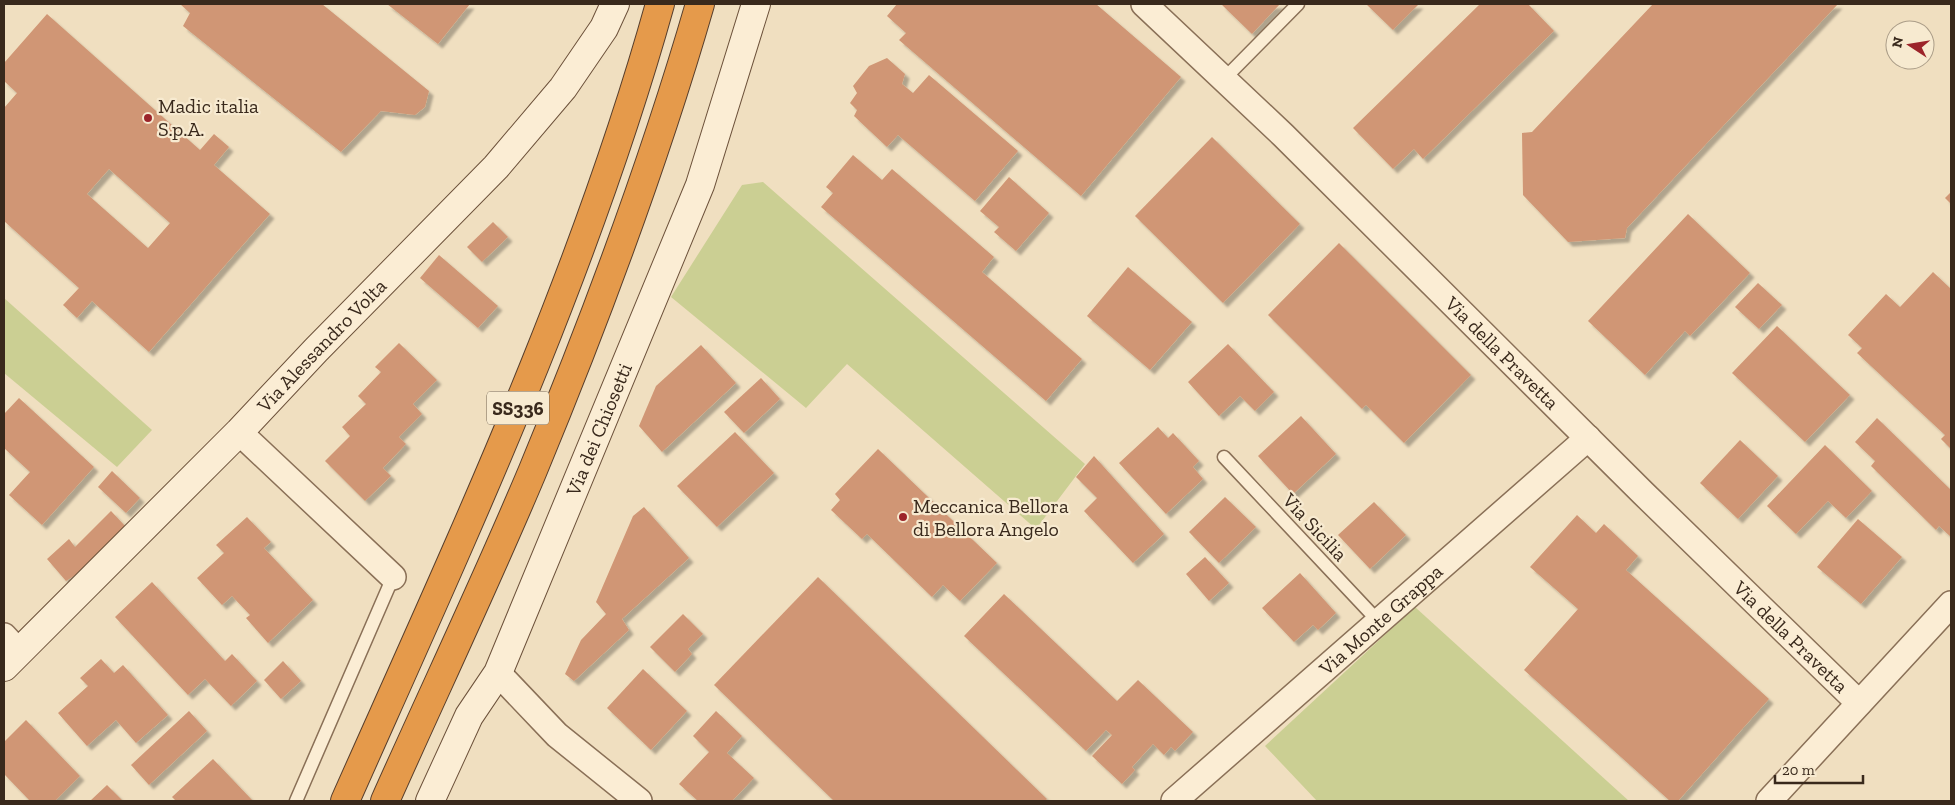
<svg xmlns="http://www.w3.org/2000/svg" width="1955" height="805" font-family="'Zilla Slab',serif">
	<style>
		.green { fill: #cbcf93 }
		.building { fill: #d09674; fill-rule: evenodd; filter: url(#shadow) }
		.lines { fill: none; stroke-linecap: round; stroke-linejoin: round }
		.lane-casing { stroke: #8a7057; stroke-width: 15 }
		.street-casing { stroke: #8a7057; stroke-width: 28 }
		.secondary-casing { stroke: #6c513a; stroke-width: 30 }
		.highway-casing { stroke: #573e2c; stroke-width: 30 }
		.lane { stroke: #fbedd4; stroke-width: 12 }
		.street { stroke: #fbedd4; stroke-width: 25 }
		.secondary { stroke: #fbedd4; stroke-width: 28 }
		.highway { stroke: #e59a4b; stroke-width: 28 }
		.poi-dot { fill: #9c242a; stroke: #f7ead0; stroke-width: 2 }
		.labels { text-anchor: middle; stroke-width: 4.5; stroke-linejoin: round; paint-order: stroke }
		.shield { fill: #f7ead0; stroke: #726352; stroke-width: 1 }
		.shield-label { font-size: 19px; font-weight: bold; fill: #39291c }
		.poi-label { font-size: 20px; fill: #39291c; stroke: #f7ead0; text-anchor: start }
		.street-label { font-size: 20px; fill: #39291c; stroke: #f7ead0 }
	</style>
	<defs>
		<filter id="shadow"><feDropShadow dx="4.5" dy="4.5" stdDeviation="1" flood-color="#0004"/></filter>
	</defs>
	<rect width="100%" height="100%" fill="#f0dfc0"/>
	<!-- green -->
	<g class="green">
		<polygon points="763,182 1085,464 1036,529 847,364 806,408 671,297 742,185"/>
		<polygon points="4,298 152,430 117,467 4,373"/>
		<polygon points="1415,607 1629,801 1317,801 1265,746"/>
	</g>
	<!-- building -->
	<g class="building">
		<polygon points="180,4 322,4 429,91 425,107 415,115 381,111 341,152 183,26 190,13"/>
		<polygon points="387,4 470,4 438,44"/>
		<polygon points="897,4 1096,4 1181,77 1081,196 899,40 906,33 887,16"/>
		<polygon points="1221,4 1280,4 1252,34"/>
		<polygon points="1366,4 1419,4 1393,30"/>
		<polygon points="1480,4 1528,4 1554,31 1423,159 1414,149 1393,169 1353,128"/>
		<polygon points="1653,4 1838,4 1627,228 1625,238 1568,242 1523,195 1522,133 1532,132"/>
		<path d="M47,14L200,150L214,134L229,147L214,165L270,214L149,352L92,301L77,318L63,305L79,288L4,221V108L17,93L4,81V63ZM109,169L170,223L148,248L87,194Z"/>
		<polygon points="887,58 905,74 902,84 913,93 929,75 1018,151 975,201 898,135 887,147 854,116 857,110 850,103 857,93 853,86 869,66"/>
		<polygon points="1212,137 1300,224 1223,303 1135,216"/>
		<polygon points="853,155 882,180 892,169 994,257 982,272 1082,359 1046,401 821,207 833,193 826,187"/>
		<polygon points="1009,177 1049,213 1016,251 994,232 999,227 980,211"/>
		<polygon points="1951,192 1951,204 1945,198"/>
		<polygon points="1688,214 1750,273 1690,336 1685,331 1645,375 1588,321"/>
		<polygon points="493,222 508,237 482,262 467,247"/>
		<polygon points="1339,243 1471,375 1404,443 1366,405 1362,409 1268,315"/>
		<polygon points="439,255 498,306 478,328 420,278"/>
		<polygon points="1128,267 1192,322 1150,370 1087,316"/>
		<polygon points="1933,272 1951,289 1951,449 1941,439 1945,435 1857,353 1862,348 1848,335 1886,294 1900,307"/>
		<polygon points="1758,283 1782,305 1759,329 1735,307"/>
		<polygon points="1777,326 1850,395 1805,442 1732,373"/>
		<polygon points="399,343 437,380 413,404 422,414 399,437 406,444 383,468 391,476 365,501 325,461 350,436 342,427 366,404 358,396 381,372 375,367"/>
		<polygon points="1228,344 1274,392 1255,411 1240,396 1219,416 1188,382"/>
		<polygon points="701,345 736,383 662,452 639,426 656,386"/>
		<polygon points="761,378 780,399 744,433 724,412"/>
		<polygon points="19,398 94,467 42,525 9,495 30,472 4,448 4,414"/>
		<polygon points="1301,416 1336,454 1293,494 1258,456"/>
		<polygon points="1877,418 1951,490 1951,537 1939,526 1936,530 1871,466 1875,461 1855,442"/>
		<polygon points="1158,427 1168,438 1173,433 1199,461 1193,467 1203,479 1166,514 1119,463"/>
		<polygon points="735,432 774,473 717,527 677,486"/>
		<polygon points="1740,440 1778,476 1738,519 1700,483"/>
		<polygon points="1825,445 1872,491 1846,518 1828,501 1796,534 1767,506"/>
		<polygon points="878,449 997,563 960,601 943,585 932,597 867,534 862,539 831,510 840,500 835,494"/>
		<polygon points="1094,456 1164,534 1133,563 1084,511 1097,498 1076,477"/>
		<polygon points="112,471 140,498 126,513 98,487"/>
		<polygon points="1225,497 1256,527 1219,563 1189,532"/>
		<polygon points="1374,502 1406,535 1370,569 1338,535"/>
		<polygon points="644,507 689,558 622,619 629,630 574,681 565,674 581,640 606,614 596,602 633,516"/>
		<polygon points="111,511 126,527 88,567 66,581 47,559 69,539 75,547"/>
		<polygon points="1577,515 1596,533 1604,524 1638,556 1626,570 1769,699 1678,801 1670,801 1524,670 1578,609 1530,567"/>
		<polygon points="247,517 271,542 264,548 313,600 268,643 246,618 250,615 232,596 222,605 197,578 224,553 216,545"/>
		<polygon points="1858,519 1902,557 1861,604 1817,567"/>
		<polygon points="1205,557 1229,583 1209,601 1186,574"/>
		<polygon points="1300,573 1336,613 1318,630 1313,625 1294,642 1262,608"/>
		<polygon points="818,577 1047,799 1045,801 834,801 714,685"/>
		<polygon points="152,582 225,661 232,654 257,681 231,706 205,679 188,695 115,617"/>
		<polygon points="1004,594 1117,701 1138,680 1193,732 1175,751 1171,747 1164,755 1153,744 1132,767 1135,770 1122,784 1092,756 1112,735 1106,730 1086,751 964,636"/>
		<polygon points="683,614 703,634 688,649 692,654 675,672 650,647"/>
		<polygon points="101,659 114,673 123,665 168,715 136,743 116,720 87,746 58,713 88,686 80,678"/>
		<polygon points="283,661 301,681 281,699 264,680"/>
		<polygon points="643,669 687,711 651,750 607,708"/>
		<polygon points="189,711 207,731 149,785 131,765"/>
		<polygon points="716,711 742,736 727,753 754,778 732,801 708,800 698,801 679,784 709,752 693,736"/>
		<polygon points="26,720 80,776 55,801 30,801 4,774 4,742"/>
		<polygon points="213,759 253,801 176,801 172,797"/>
		<polygon points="107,785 123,801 90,801"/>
	</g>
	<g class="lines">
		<!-- lane casing -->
		<g class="lane-casing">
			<g id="lane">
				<polyline points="1224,79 1298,4"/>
				<polyline points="1224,457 1379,622"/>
				<polyline points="296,801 393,577"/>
			</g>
		</g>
		<!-- street casing -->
		<g class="street-casing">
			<g id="street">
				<path id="s1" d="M1144,4L1283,135L1643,493L1859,703"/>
				<polyline points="239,432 393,577"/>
				<polyline points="4,636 19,652"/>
				<polyline points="498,673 557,735 639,801"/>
				<path id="s2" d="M1174,801L1588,438"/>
				<polyline points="1769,801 1951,604"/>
			</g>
		</g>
		<!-- secondary casing -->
		<g class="secondary-casing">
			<g id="secondary">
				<path id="s3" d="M4,667L239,432L316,350L496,167L563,88L604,28L615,4"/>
				<path id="s4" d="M430,801L469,716L498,673L700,185L756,4"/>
			</g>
		</g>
		<!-- highway casing -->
		<g class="highway-casing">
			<g id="highway">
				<path d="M345,801C461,540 583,280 660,4"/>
				<path d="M385,801C434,691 486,582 533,470C596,318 654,163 700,4"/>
			</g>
		</g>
		<!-- lane -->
		<use href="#lane" class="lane"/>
		<!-- street -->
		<use href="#street" class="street"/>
		<!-- secondary -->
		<use href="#secondary" class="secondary"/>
		<!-- highway -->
		<use href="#highway" class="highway"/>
	</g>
	<!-- markers -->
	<g class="poi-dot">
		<circle cx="148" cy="118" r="5"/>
		<circle cx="903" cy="517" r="5"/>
	</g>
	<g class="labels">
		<!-- shield labels -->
		<rect class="shield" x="487" y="391.5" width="62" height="33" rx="4"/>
		<g class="shield-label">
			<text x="518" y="415">SS336</text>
		</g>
		<!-- poi labels -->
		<g class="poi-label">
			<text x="158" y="113">Madic italia<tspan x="158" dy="23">S.p.A.</tspan></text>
			<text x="913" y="513">Meccanica Bellora<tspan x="913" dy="23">di Bellora Angelo</tspan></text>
		</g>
		<!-- street labels -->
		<g class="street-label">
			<text dy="7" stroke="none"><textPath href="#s3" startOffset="452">Via Alessandro Volta</textPath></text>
			<text dy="7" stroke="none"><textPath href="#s1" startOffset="500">Via della Pravetta</textPath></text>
			<text dy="7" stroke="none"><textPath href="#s4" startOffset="409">Via dei Chiosetti</textPath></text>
			<text transform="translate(1315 527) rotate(47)" y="7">Via Sicilia</text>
			<text dy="7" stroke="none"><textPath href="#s2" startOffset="275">Via Monte Grappa</textPath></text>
			<text dy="7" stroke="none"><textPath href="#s1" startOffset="905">Via della Pravetta</textPath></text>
		</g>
	</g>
	<!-- border -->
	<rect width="1955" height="805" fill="none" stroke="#39291c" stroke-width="10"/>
	<!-- north arrow -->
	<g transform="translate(1910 45) rotate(282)"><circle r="24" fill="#f7ead0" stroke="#ab9d88"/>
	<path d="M0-4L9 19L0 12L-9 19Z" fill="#9c242a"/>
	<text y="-8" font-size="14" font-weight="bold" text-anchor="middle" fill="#39291c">N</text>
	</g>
	<!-- scale -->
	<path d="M1775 775v8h88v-8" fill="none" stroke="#39291c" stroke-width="2.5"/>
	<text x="1782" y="775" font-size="15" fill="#39291c" stroke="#f7ead0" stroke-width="4" paint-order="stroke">20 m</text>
</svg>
